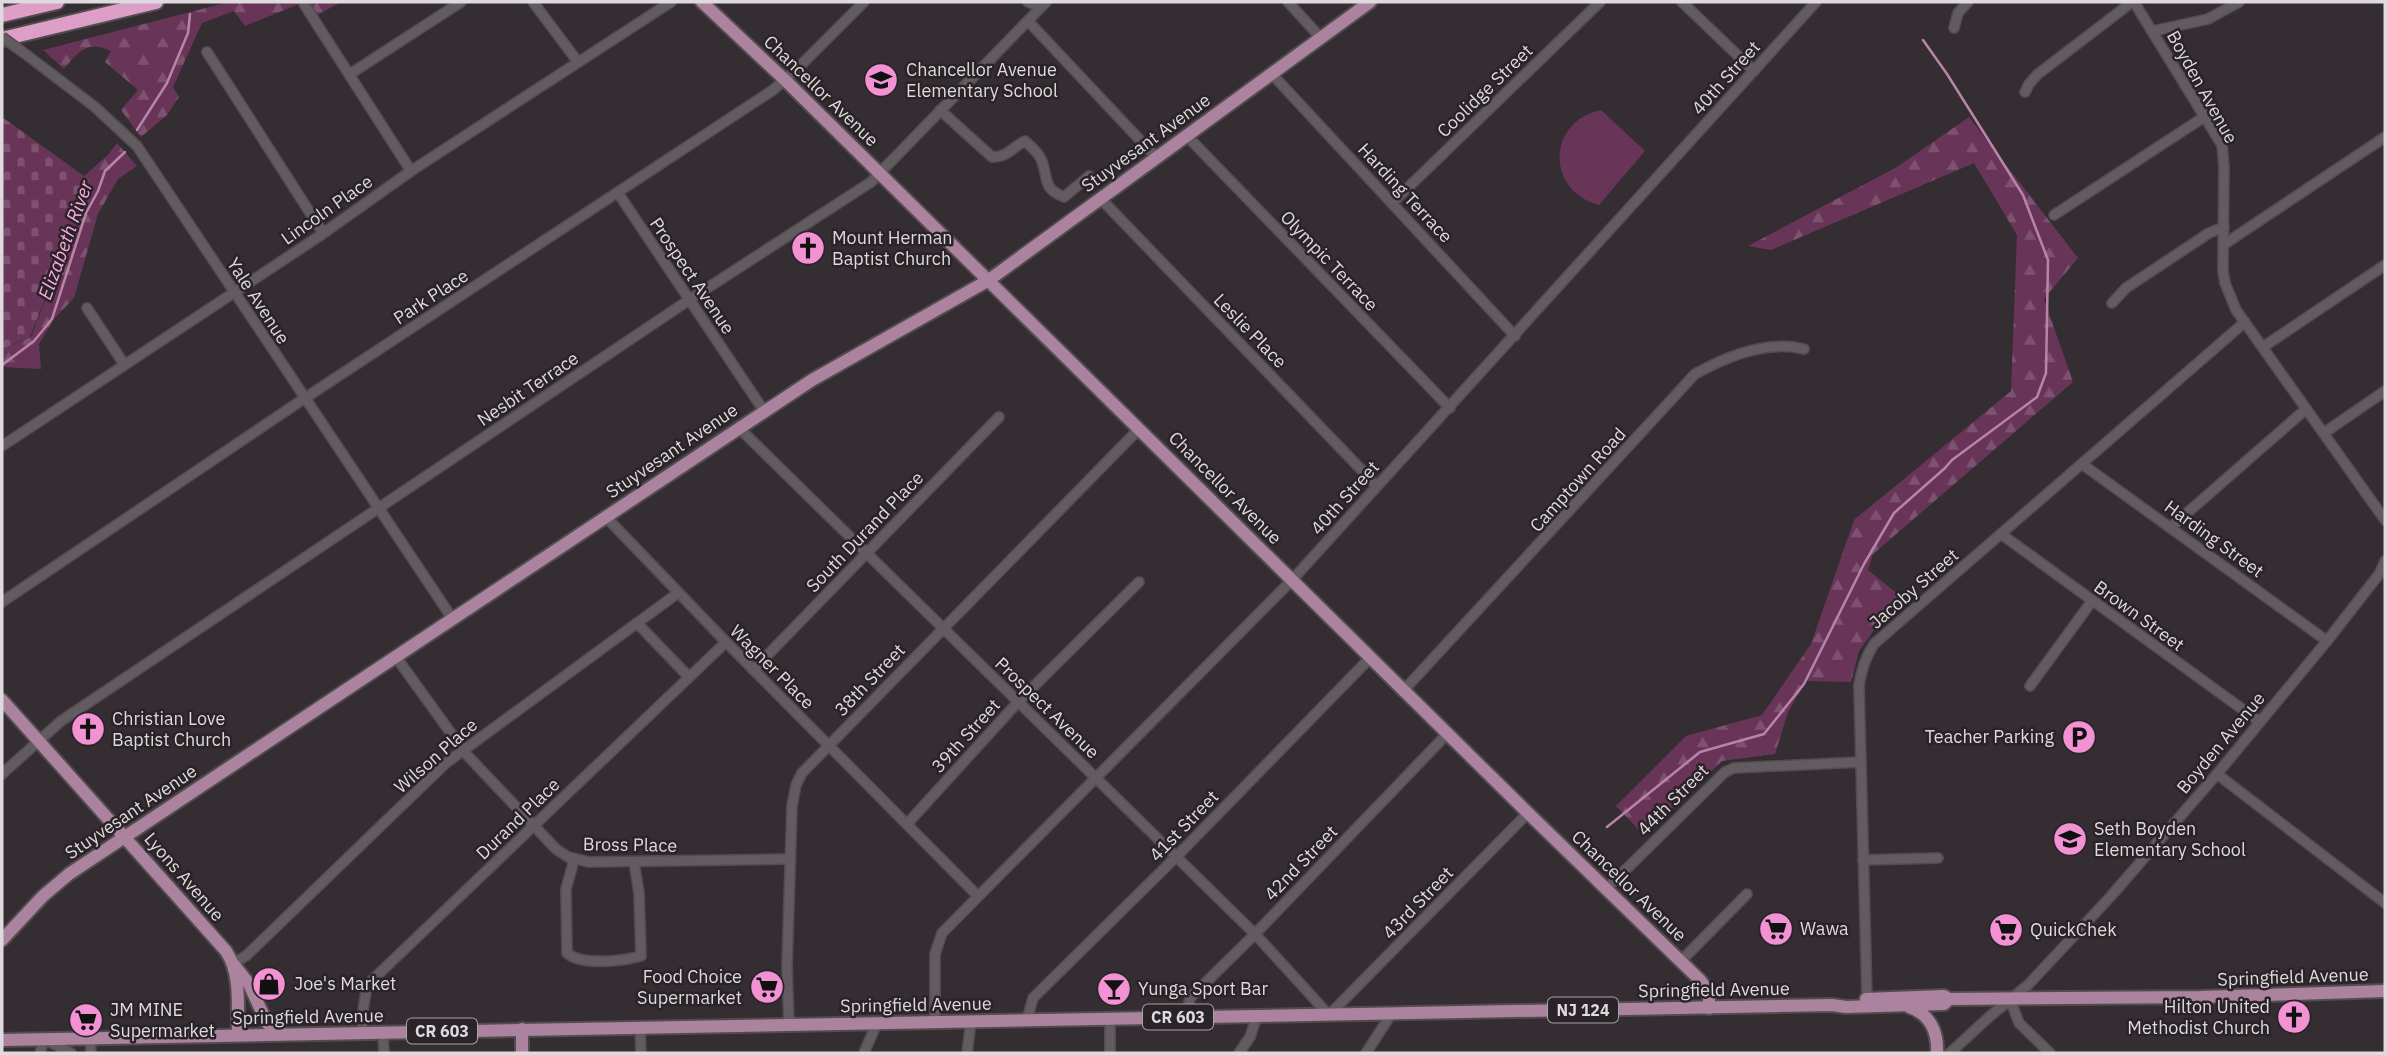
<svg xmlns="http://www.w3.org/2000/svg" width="2387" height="1055" font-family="'IBM Plex Sans',sans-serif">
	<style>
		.grass { fill: #683559 }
		.forest { fill: url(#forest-firs) }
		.cemetery { fill: url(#cemetery-stones) }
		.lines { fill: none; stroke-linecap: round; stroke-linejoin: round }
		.stream { stroke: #ba84aa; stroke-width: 2.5 }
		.minor-casing { stroke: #524c50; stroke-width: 12 }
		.major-casing { stroke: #524c50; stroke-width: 16 }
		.highway-casing { stroke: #524c50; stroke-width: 18 }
		.minor { stroke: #625b5f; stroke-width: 9 }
		.major { stroke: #ac839e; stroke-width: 12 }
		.highway { stroke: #dd9ec8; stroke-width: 14 }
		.minor-bridge-casing { stroke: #524c50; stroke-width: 12; stroke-linecap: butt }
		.minor-bridge { stroke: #625b5f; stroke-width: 9 }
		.labels { text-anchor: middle; stroke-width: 5; stroke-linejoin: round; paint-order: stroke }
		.shield { fill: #2a2327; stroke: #a8a3a6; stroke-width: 2 }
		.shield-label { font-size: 16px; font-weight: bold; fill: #dedadd }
		.poi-label { font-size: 18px; fill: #dedadd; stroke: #2a2327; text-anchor: start }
		.street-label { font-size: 18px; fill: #dedadd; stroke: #2a2327 }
		.water-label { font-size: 19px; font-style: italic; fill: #fcaae1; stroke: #2a2327 }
	</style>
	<defs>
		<pattern id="forest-firs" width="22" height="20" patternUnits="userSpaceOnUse" patternTransform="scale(1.75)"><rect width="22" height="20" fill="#683559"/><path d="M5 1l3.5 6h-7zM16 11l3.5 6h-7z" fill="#7d5270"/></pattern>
		<pattern id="cemetery-stones" width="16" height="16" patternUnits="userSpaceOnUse" patternTransform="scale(1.75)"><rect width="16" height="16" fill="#683559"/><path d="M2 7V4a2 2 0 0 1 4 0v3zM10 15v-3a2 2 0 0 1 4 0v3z" fill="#7d5270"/></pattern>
	</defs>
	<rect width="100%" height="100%" fill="#342d31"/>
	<!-- grass -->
	<path class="grass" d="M1601,110L1645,151L1599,205C1546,191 1546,122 1601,110Z"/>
	<!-- forest -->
	<g class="forest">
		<path d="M229,2H341L312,18L304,2L245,26L234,11L202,23L173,87L179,97L167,115L141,137L121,110L138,90L105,62L111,51C87,40 79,51 64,69L43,50Z"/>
		<polygon points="1969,117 2078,258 2044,299 2073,382 1873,554 1868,570 1899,595 1859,651 1851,682 1806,681 1788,712 1775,754 1722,761 1644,835 1616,806 1686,736 1762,715 1811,644 1854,520 2011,391 2017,235 1974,163 1771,250 1748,246 1897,167"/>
		<polygon points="117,143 137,166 118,179 98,214 74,298 54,319 39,344 41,369 2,367 2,349 31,337 91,181 84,176 108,155"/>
	</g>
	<!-- cemetery -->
	<polygon class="cemetery" points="2,117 91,181 30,337 2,349"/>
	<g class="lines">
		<!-- stream -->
		<g class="stream">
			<polyline points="137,130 167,83 188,33 190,14"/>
			<polyline points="2,365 34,341 52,319 86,213 98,191 105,171 125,152"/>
			<polyline points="1607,827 1700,752 1764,734 1804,684 1864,564 1894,513 1945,468 1952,460 2037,397 2046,373 2048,260 2023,195 1947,74 1923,40"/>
		</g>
		<!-- minor casing -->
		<g class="minor-casing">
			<g id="minor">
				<polyline points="533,2 578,62"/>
				<polyline points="1028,2 1041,7"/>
				<polyline points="1288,2 1320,37"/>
				<polyline points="1682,2 1754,71"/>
				<polyline points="2134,2 2222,145 2224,166 2223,271 2225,283 2236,310 2385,520"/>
				<polyline points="304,4 411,171"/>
				<polyline points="1028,21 1156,157"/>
				<polyline points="1954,28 1958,13 1968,2"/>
				<polyline points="2153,31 2208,19 2239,2"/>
				<polyline points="207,52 323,233"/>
				<polyline points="28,56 95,107 137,146 452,618"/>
				<polyline points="1271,73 1515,336"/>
				<polyline points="350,74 461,2"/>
				<polyline points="2025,92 2029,84 2038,74 2132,2"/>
				<path d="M940,110L992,157C1006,158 1013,147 1025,141C1031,147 1038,152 1041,159C1049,177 1041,188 1064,197L1089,176"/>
				<polyline points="1186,135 1450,408"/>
				<polyline points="618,193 764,411"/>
				<polyline points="1100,198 1377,486"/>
				<polyline points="1392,203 1600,2"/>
				<polyline points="2054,215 2204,117"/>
				<polyline points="2223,245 2385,137"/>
				<polyline points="2112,303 2126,288 2209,233 2224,227"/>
				<polyline points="87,308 124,364"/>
				<polyline points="2263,347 2385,265"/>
				<polyline points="739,428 1255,934 1329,1015 1528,813"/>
				<polyline points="2324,433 2385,391"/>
				<polyline points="2,446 318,237 411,171 671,2"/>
				<polyline points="2082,464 2327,641"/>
				<polyline points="606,517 726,642 978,896"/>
				<polyline points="2171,527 2306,409"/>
				<polyline points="2001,534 2260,722"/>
				<polyline points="2,602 299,402 773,90 796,70 864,2"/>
				<polyline points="637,623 688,676"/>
				<polyline points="396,657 466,754 556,849 568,857 589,862 790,859"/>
				<polyline points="753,670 999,417"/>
				<polyline points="2030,686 2092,601"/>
				<path d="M1404,690L1695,374C1727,356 1768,340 1804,349"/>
				<polyline points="2,774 61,721 689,300 871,182 1046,2"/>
				<polyline points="2217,774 2385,903"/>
				<polyline points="907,824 1018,702 1139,582"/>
				<path d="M574,860L566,889L567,953C581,966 623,961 641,956L639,893L634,862"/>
				<polyline points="1863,860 1938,858"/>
				<polyline points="1607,888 1725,772 1734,768 1860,762"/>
				<polyline points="1681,961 1747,894"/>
				<polyline points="233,964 247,955 446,763 678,593"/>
				<path d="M1867,998L1859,686C1861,670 1865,658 1874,644L2245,322"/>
				<polyline points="2010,999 2019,1023 2050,1053"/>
				<polyline points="1186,1017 1190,998 1255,934 1448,733"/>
				<polyline points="1027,1020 1033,998 1176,857 1371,657"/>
				<polyline points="935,1022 935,954 942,933 1293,579 1816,2"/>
				<polyline points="789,1025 787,967 792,806 796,785 802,773 1139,429"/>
				<polyline points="640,1027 641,1053"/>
				<polyline points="363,1033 362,1017 367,985 726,642"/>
				<polyline points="383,1033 384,1053"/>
				<polyline points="90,1038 91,1053"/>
				<polyline points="40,1053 44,1039 71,1053"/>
				<polyline points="864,1053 877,1023"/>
				<polyline points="967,1053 971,1021"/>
				<polyline points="1110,1053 1110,1018"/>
				<polyline points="1239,1053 1250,1037 1257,1016"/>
				<polyline points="1366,1053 1392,1013"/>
				<polyline points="1950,1053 1989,1017 2028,985 2111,896 2217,774 2327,641 2380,573 2385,561"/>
			</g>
		</g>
		<!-- major casing -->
		<g class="major-casing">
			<g id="major">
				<polyline points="702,2 785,80 1528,813 1700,980 1709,992 1709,1008"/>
				<path d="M2,700L226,951C242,975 237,1008 238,1035"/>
				<polyline points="2,940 43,896 69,874 812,380 989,280 1370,2"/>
				<polyline points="234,965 249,984 267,1023 283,1034"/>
				<polyline points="1866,999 1944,996 1949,999 2200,997 2385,991"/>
				<path d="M1909,1007C1930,1014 1938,1032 1937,1053"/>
				<polyline points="522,1029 522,1053"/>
				<polyline points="2,1040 1832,1005 1846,1007 1944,1004 1949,999"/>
			</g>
		</g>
		<!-- highway casing -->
		<g class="highway-casing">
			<g id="highway">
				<polyline points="2,15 57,2"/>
				<polyline points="2,39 156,2"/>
			</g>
		</g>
		<!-- minor -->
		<use href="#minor" class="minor"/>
		<!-- major -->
		<use href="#major" class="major"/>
		<!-- highway -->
		<use href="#highway" class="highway"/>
		<!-- minor-bridge casing -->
		<g class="minor-bridge-casing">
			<polyline id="minor-bridge" points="2,37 28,56"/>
		</g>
		<!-- minor-bridge -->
		<use href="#minor-bridge" class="minor-bridge"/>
	</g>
	<!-- icons -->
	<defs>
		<g id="school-disc" transform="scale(1.75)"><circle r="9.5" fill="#f391d5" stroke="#2a2327"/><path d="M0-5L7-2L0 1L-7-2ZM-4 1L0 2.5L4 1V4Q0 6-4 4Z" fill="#111"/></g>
		<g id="church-disc" transform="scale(1.75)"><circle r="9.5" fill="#f391d5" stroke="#2a2327"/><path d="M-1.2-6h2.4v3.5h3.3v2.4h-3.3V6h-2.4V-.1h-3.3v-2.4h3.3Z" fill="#111"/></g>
		<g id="parking-disc" transform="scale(1.75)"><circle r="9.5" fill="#f391d5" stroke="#2a2327"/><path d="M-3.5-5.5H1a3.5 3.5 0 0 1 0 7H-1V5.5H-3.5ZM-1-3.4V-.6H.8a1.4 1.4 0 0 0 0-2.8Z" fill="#111"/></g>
		<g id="supermarket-disc" transform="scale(1.75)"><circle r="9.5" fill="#f391d5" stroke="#2a2327"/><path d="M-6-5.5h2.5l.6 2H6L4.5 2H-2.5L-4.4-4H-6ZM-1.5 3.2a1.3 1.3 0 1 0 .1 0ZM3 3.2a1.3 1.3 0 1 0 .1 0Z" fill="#111"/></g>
		<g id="shop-disc" transform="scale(1.75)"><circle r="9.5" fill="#f391d5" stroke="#2a2327"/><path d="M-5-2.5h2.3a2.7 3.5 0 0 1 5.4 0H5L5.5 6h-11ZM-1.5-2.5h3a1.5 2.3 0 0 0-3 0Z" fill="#111"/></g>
		<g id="bar-disc" transform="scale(1.75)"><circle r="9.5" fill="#f391d5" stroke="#2a2327"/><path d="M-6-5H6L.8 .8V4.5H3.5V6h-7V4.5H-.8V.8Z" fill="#111"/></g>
	</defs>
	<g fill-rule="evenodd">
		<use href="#school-disc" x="881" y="80"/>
		<use href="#church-disc" x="808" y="248"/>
		<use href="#church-disc" x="88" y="729"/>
		<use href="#parking-disc" x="2079" y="737"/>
		<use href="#school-disc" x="2070" y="839"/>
		<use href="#supermarket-disc" x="1776" y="929"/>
		<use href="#supermarket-disc" x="2006" y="930"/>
		<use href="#shop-disc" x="269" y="984"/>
		<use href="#supermarket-disc" x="767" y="987"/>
		<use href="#bar-disc" x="1114" y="989"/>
		<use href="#church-disc" x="2294" y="1017"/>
		<use href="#supermarket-disc" x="86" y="1020"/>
	</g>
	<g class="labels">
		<!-- shield labels -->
		<g class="shield">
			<rect x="1548" y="997.5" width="70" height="25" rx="5"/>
			<rect x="1143" y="1004.5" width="70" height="25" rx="5"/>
			<rect x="407" y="1018.5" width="70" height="25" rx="5"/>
		</g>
		<g class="shield-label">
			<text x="1583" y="1016">NJ 124</text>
			<text x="1178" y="1023">CR 603</text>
			<text x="442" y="1037">CR 603</text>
		</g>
		<!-- poi labels -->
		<g class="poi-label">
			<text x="906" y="76">Chancellor Avenue<tspan x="906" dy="21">Elementary School</tspan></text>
			<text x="832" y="244">Mount Herman<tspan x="832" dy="21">Baptist Church</tspan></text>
			<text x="112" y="725">Christian Love<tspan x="112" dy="21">Baptist Church</tspan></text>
			<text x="2054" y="743" text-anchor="end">Teacher Parking</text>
			<text x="2094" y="835">Seth Boyden<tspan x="2094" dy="21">Elementary School</tspan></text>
			<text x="1800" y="935">Wawa</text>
			<text x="2030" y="936">QuickChek</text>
			<text x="742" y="983" text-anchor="end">Food Choice<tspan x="742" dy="21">Supermarket</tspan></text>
			<text x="294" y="990">Joe's Market</text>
			<text x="1138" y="995">Yunga Sport Bar</text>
			<text x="2270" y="1013" text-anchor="end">Hilton United<tspan x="2270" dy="21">Methodist Church</tspan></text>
			<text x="110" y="1016">JM MINE<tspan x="110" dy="21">Supermarket</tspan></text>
		</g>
		<!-- street labels -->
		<g class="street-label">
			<text transform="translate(1726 78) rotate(-48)" y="6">40th Street</text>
			<text transform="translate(2202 87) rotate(61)" y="6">Boyden Avenue</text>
			<text transform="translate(821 91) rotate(44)" y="6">Chancellor Avenue</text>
			<text transform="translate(1485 91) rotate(-44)" y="6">Coolidge Street</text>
			<text transform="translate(1146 143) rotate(-36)" y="6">Stuyvesant Avenue</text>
			<text transform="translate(1405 193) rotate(47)" y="6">Harding Terrace</text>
			<text transform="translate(327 210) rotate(-35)" y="6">Lincoln Place</text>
			<text transform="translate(1329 261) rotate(46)" y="6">Olympic Terrace</text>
			<text transform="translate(692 276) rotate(56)" y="6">Prospect Avenue</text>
			<text transform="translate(431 297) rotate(-33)" y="6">Park Place</text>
			<text transform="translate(258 301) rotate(57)" y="6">Yale Avenue</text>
			<text transform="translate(1250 331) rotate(46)" y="6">Leslie Place</text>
			<text transform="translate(528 389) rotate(-34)" y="6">Nesbit Terrace</text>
			<text transform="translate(672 451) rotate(-34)" y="6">Stuyvesant Avenue</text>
			<text transform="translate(1578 480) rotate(-48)" y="6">Camptown Road</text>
			<text transform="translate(1225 488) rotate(45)" y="6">Chancellor Avenue</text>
			<text transform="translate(1345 498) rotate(-48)" y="6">40th Street</text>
			<text transform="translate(865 532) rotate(-46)" y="6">South Durand Place</text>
			<text transform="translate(2214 539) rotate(36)" y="6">Harding Street</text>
			<text transform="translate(1914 589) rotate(-41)" y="6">Jacoby Street</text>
			<text transform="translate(2139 616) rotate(36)" y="6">Brown Street</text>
			<text transform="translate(772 667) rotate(45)" y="6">Wagner Place</text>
			<text transform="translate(870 680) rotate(-46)" y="6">38th Street</text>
			<text transform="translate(1047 708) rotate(44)" y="6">Prospect Avenue</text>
			<text transform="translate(966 736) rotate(-48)" y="6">39th Street</text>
			<text transform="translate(2221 743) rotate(-50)" y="6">Boyden Avenue</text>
			<text transform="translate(436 756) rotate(-41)" y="6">Wilson Place</text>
			<text transform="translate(1673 800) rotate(-45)" y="6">44th Street</text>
			<text transform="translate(131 812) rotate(-34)" y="6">Stuyvesant Avenue</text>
			<text transform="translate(518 819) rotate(-44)" y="6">Durand Place</text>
			<text transform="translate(1184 826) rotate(-46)" y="6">41st Street</text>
			<text transform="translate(630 845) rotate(1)" y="6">Bross Place</text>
			<text transform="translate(1301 863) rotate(-46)" y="6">42nd Street</text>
			<text transform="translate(184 877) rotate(49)" y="6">Lyons Avenue</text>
			<text transform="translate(1629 886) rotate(44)" y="6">Chancellor Avenue</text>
			<text transform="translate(1418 903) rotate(-46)" y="6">43rd Street</text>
			<text transform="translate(2293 977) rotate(-2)" y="6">Springfield Avenue</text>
			<text transform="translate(1714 990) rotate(-1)" y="6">Springfield Avenue</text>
			<text transform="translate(916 1005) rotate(-1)" y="6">Springfield Avenue</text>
			<text transform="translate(308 1017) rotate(-1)" y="6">Springfield Avenue</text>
		</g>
		<!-- water labels -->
		<g class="water-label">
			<text transform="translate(65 240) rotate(-70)" y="7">Elizabeth River</text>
		</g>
	</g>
	<!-- border -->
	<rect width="2387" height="1055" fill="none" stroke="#dedadd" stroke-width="7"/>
</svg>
